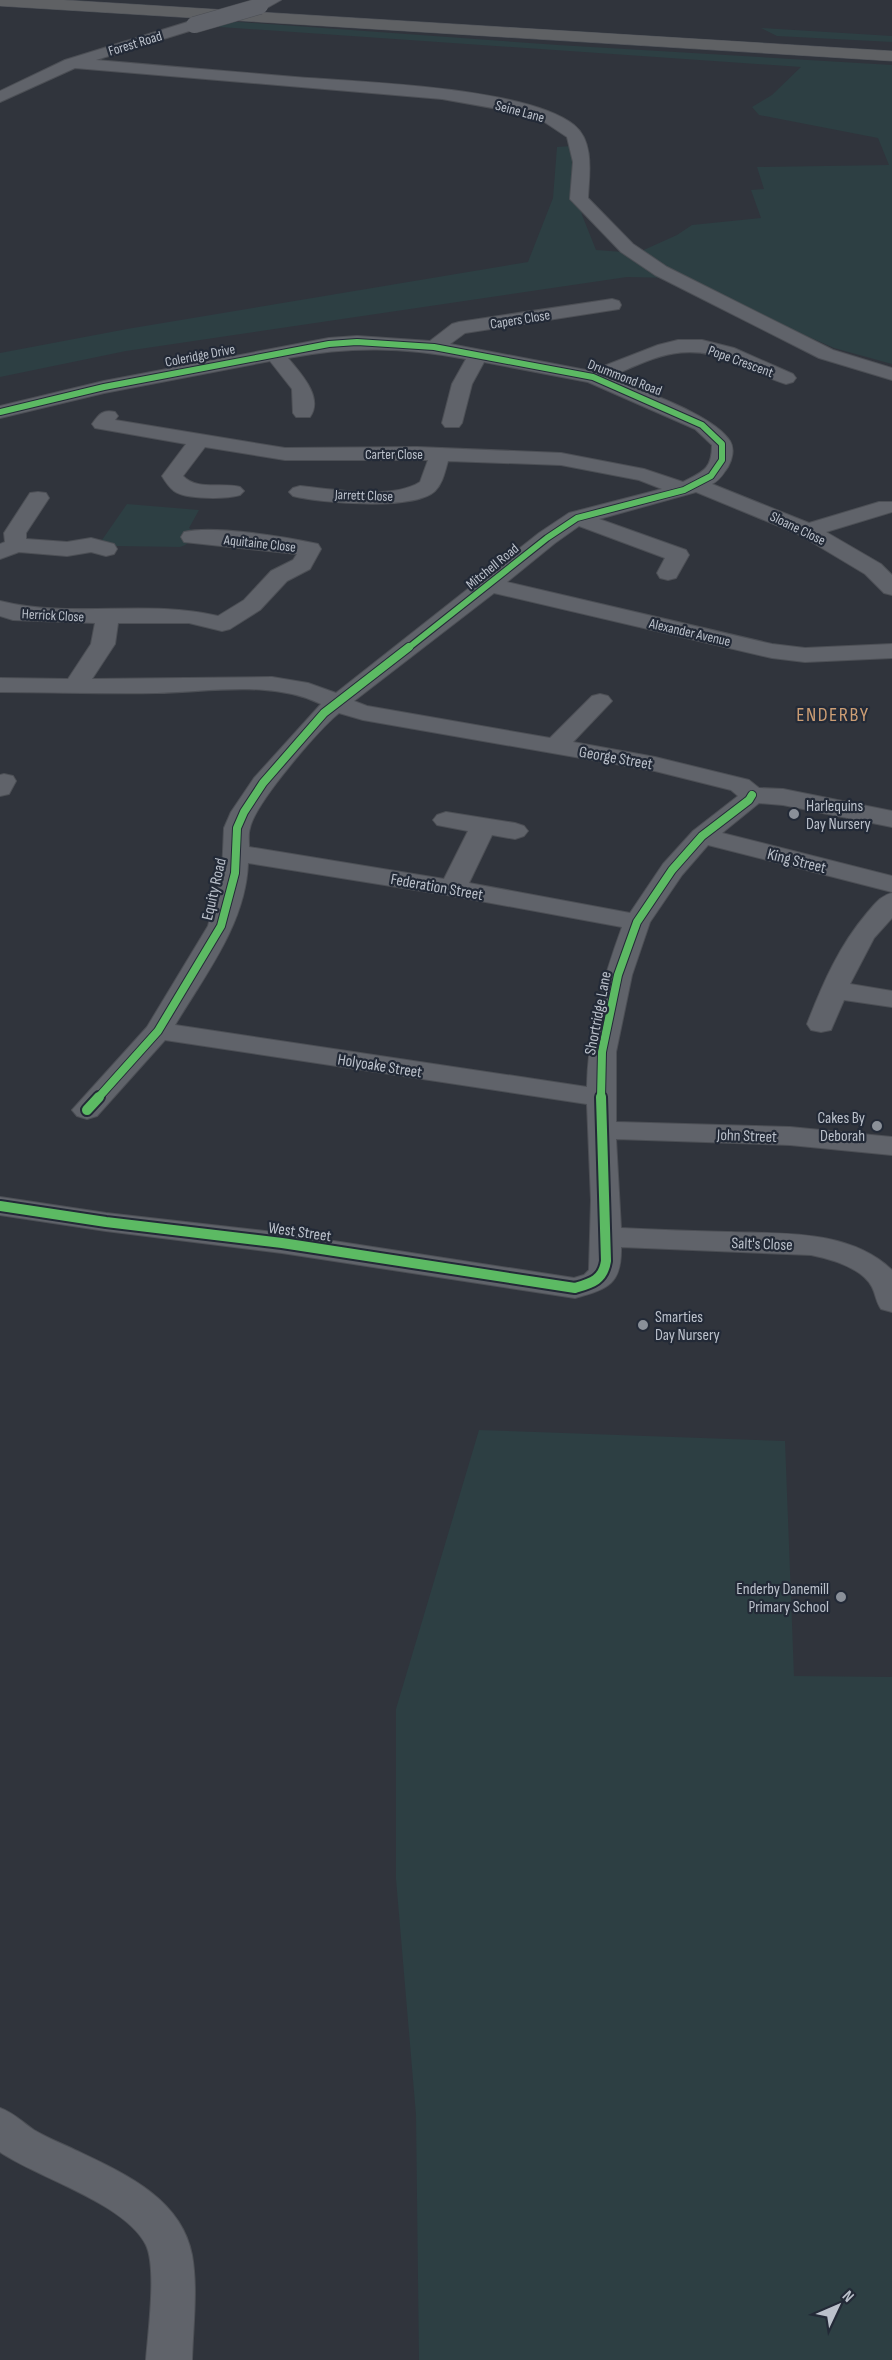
<svg xmlns="http://www.w3.org/2000/svg" width="892" height="2360" font-family="'Sofia Sans Condensed',sans-serif">
	<style>
		.green { fill: #2d3f43 }
		.lines { fill: none; stroke-linecap: round; stroke-linejoin: round }
		.minor-casing { stroke: #4c4f55; stroke-width: 2 }
		.highway-casing { stroke: #4d5158; stroke-width: 1 }
		.minor { fill: #60636a; fill-rule: evenodd }
		.highway { fill: #5f6164; fill-rule: evenodd }
		.minor-bridge-casing { stroke: #4c4f55; stroke-width: 17; stroke-linecap: butt }
		.minor-bridge { stroke: #60636a; stroke-width: 16 }
		.cycleway-far2-casing { stroke: #232a37; stroke-width: 8 }
		.cycleway-far1-casing { stroke: #232a37; stroke-width: 10 }
		.cycleway-casing { stroke: #232a37; stroke-width: 14 }
		.cycleway-far2 { stroke: #5cba63; stroke-width: 6 }
		.cycleway-far1 { stroke: #5cba63; stroke-width: 8 }
		.cycleway { stroke: #5cba63; stroke-width: 10 }
		.poi-dot { fill: #8a9099; stroke: #232a37; stroke-width: 2 }
		.labels { text-anchor: middle; stroke-width: 4.5; stroke-linejoin: round; paint-order: stroke }
		.far-street-label { font-size: 14px; fill: #bbc1cb; stroke: #232a37 }
		.street-label { font-size: 16px; fill: #bbc1cb; stroke: #232a37 }
		.poi-label { font-size: 16px; fill: #bbc1cb; stroke: #232a37; text-anchor: start }
		.quarter-label { font-size: 20px; letter-spacing: 1.5px; fill: #cd9e74; stroke: #232a37 }
	</style>
	<rect width="100%" height="100%" fill="#30343c"/>
	<!-- green -->
	<g class="green">
		<polygon points="226,21 558,45 892,65 892,364 834,348 675,278 627,277 126,351 0,377 0,353 127,329 528,262 553,198 557,147 572,146 582,215 596,250 637,253 677,235 692,225 761,218 751,190 764,189 757,167 889,165 878,138 759,115 752,107 772,95 801,67 205,26"/>
		<polygon points="761,28 892,36 892,42 777,36"/>
		<path d="M127,504L199,510L189,528L194,532C191,540 188,545 180,547L116,546L106,549L95,539L102,540Z"/>
		<polygon points="479,1430 785,1441 794,1676 892,1677 892,2360 419,2360 416,2115 396,1879 396,1709"/>
	</g>
	<g class="lines">
		<!-- minor casing -->
		<g class="minor-casing">
			<g id="minor">
				<polygon points="261,0 281,0 265,9 255,9 253,6"/>
				<path d="M194,20L199,22L202,25L199,28L96,60C162,66 228,71 295,77C359,82 527,87 574,125C595,142 589,175 588,198L633,244L667,267L833,350L892,368V380L819,358L655,275L621,252L570,199L573,162L567,137L543,121L515,112L442,99L75,68L0,102V91L65,60Z"/>
				<path d="M612,299L619,301L621,305L619,309L465,333L450,344L591,371L658,345L678,340H702L734,348L793,374L796,378L793,382L786,384C768,379 751,369 734,362C685,341 655,357 610,377C641,391 713,414 730,441C735,449 732,460 728,467C723,474 720,480 712,484L809,523L879,502H892V512L826,532L881,564L892,575V595L884,593L865,574L800,535L696,492L599,519L686,550L689,555L676,578L668,580L660,578L657,573L665,558L579,526L555,543L507,582L772,644L805,648L892,644V658L805,662L772,658L494,593L354,701L367,706L550,738L592,696L600,694L608,696L612,701L573,742L655,757L749,780L759,788L783,789L892,811V827L783,805L759,803L722,833L892,876V892L708,845L682,875L650,922L632,975L616,1052V1122L790,1127L892,1137V1155L790,1145L616,1139L621,1228C658,1230 695,1231 731,1232C785,1234 850,1230 892,1270V1312L881,1309C876,1302 876,1295 872,1287C862,1268 831,1259 811,1255L621,1247C622,1284 608,1289 575,1298L282,1253L106,1231L0,1215V1197L106,1213L282,1233L574,1278L584,1275L589,1270L591,1200L587,1104L165,1040L97,1116L87,1119L77,1116L72,1110L147,1027L208,926L222,873L224,828L231,812L254,778L321,704C271,680 210,692 157,693C105,694 52,692 0,692V678L68,679L91,644L95,623L13,620L0,616V601C71,619 147,599 218,616L244,600L271,571L293,560L297,554L184,542L181,537L184,532C214,525 287,537 318,544L321,549L310,569L287,581L260,610L230,629L222,631L189,623H118L115,644L92,679L272,677L308,683L336,693L539,533L569,513L662,489L639,480L561,465L448,461C445,471 443,483 435,491C414,511 321,503 293,496L289,492L293,488L300,486C332,489 392,500 420,482L428,460H285L205,447L183,476C197,491 222,482 240,487L244,491L240,495C227,499 186,500 174,491C169,487 165,481 162,476L186,444L95,428L92,424C99,414 103,409 115,412L118,416L115,420L285,448L417,447L561,453L644,469L683,482C702,472 712,470 712,445L695,429L588,382L484,362L472,384L462,423L459,427H445L442,423L452,384L466,359C403,347 351,346 288,358C300,373 324,397 310,417H296L293,413L292,389L270,361L104,393L0,418V406L104,381L329,338L357,336L430,341L452,324L459,322ZM339,713L363,720L655,771L731,790L738,796L693,831L663,864L630,913L469,883L492,835L515,839L524,836L528,831L524,826L515,823L446,812L437,815L433,820L437,825L468,831L444,879L249,847C249,841 248,834 250,828C255,803 319,729 339,713ZM248,863L453,896L622,927C603,979 588,1031 587,1087L175,1025C205,975 246,923 248,863Z"/>
				<polygon points="38,492 46,493 49,498 26,533 26,539 67,542 91,538 114,544 117,549 114,554 106,556 91,552 67,556 19,552 0,559 0,544 5,542 4,533 30,493"/>
				<polygon points="4,774 13,776 16,781 9,794 0,796 0,775"/>
				<path d="M892,893V918L874,938L850,984L892,991V1007L844,1000L831,1030L821,1032L811,1030L807,1024C823,983 839,946 867,913C875,904 880,896 892,893Z"/>
				<path d="M0,2108C14,2113 22,2122 34,2130C46,2137 58,2142 71,2148C119,2171 181,2196 192,2255C198,2289 193,2326 192,2360H146C148,2333 157,2268 146,2245C125,2203 38,2178 0,2152Z"/>
			</g>
		</g>
		<!-- highway casing -->
		<g class="highway-casing">
			<polygon id="highway" points="0,0 64,0 892,51 892,61 0,6"/>
		</g>
		<!-- minor -->
		<use href="#minor" class="minor"/>
		<!-- highway -->
		<use href="#highway" class="highway"/>
		<!-- minor-bridge casing -->
		<g class="minor-bridge-casing">
			<polyline id="minor-bridge" points="194,25 260,6"/>
		</g>
		<!-- minor-bridge -->
		<use href="#minor-bridge" class="minor-bridge"/>
		<!-- cycleway-far2 casing -->
		<g class="cycleway-far2-casing">
			<polyline id="cycleway-far2" points="0,412 104,387 329,344 357,342 434,347 593,377 702,425 722,444 722,460 711,476 684,490 577,518 547,538 407,649"/>
		</g>
		<!-- cycleway-far1 casing -->
		<g class="cycleway-far1-casing">
			<g id="cycleway-far1">
				<polyline points="98,1098 158,1031 221,926 235,873 237,828 244,812 263,783 324,713 409,647"/>
				<polyline points="601,1098 602,1052 618,975 637,922 672,870 702,836 749,800 752,795"/>
			</g>
		</g>
		<!-- cycleway casing -->
		<g class="cycleway-casing">
			<g id="cycleway">
				<polyline points="87,1110 99,1097"/>
				<path d="M0,1206L106,1222L282,1243L575,1288C592,1283 603,1280 606,1261L601,1097"/>
			</g>
		</g>
		<!-- cycleway-far2 -->
		<use href="#cycleway-far2" class="cycleway-far2"/>
		<!-- cycleway-far1 -->
		<use href="#cycleway-far1" class="cycleway-far1"/>
		<!-- cycleway -->
		<use href="#cycleway" class="cycleway"/>
	</g>
	<!-- markers -->
	<g class="poi-dot">
		<circle cx="794" cy="814" r="6"/>
		<circle cx="877" cy="1126" r="6"/>
		<circle cx="643" cy="1325" r="6"/>
		<circle cx="841" cy="1597" r="6"/>
	</g>
	<g class="labels">
		<!-- far-street labels -->
		<g class="far-street-label">
			<text transform="translate(135 43) rotate(-17)" y="5">Forest Road</text>
			<text transform="translate(520 111) rotate(15)" y="5">Seine Lane</text>
			<text transform="translate(520 319) rotate(-9)" y="5">Capers Close</text>
			<text transform="translate(200 355) rotate(-11)" y="5">Coleridge Drive</text>
			<text transform="translate(741 361) rotate(20)" y="5">Pope Crescent</text>
			<text transform="translate(625 377) rotate(21)" y="5">Drummond Road</text>
			<text x="394" y="459">Carter Close</text>
			<text transform="translate(364 495) rotate(2)" y="5">Jarrett Close</text>
			<text transform="translate(798 528) rotate(26)" y="5">Sloane Close</text>
			<text transform="translate(260 543) rotate(6)" y="5">Aquitaine Close</text>
			<text transform="translate(492 566) rotate(-39)" y="5">Mitchell Road</text>
			<text transform="translate(53 615) rotate(3)" y="5">Herrick Close</text>
			<text transform="translate(690 632) rotate(13)" y="5">Alexander Avenue</text>
		</g>
		<!-- street labels -->
		<g class="street-label">
			<text transform="translate(616 757) rotate(10)" y="6">George Street</text>
			<text transform="translate(797 860) rotate(14)" y="6">King Street</text>
			<text transform="translate(437 886) rotate(10)" y="6">Federation Street</text>
			<text transform="translate(213 889) rotate(-77)" y="6">Equity Road</text>
			<text transform="translate(597 1013) rotate(-79)" y="6">Shortridge Lane</text>
			<text transform="translate(380 1065) rotate(9)" y="6">Holyoake Street</text>
			<text transform="translate(747 1135) rotate(2)" y="6">John Street</text>
			<text transform="translate(300 1231) rotate(8)" y="6">West Street</text>
			<text transform="translate(762 1243) rotate(2)" y="6">Salt's Close</text>
		</g>
		<!-- poi labels -->
		<g class="poi-label">
			<text x="806" y="811">Harlequins<tspan x="806" dy="18">Day Nursery</tspan></text>
			<text x="865" y="1123" text-anchor="end">Cakes By<tspan x="865" dy="18">Deborah</tspan></text>
			<text x="655" y="1322">Smarties<tspan x="655" dy="18">Day Nursery</tspan></text>
			<text x="829" y="1594" text-anchor="end">Enderby Danemill<tspan x="829" dy="18">Primary School</tspan></text>
		</g>
		<!-- quarter labels -->
		<g class="quarter-label">
			<text x="833" y="721">ENDERBY</text>
		</g>
	</g>
	<!-- north arrow -->
	<g transform="translate(838 2306) rotate(46)" stroke="#232a37" stroke-width="4.5" paint-order="stroke">
	<path d="M0-4.5L10 22L0 15L-10 22Z" fill="#bbc1cb"/>
	<text y="-9" font-size="16" font-weight="bold" text-anchor="middle" fill="#bbc1cb">N</text>
	</g>
</svg>
